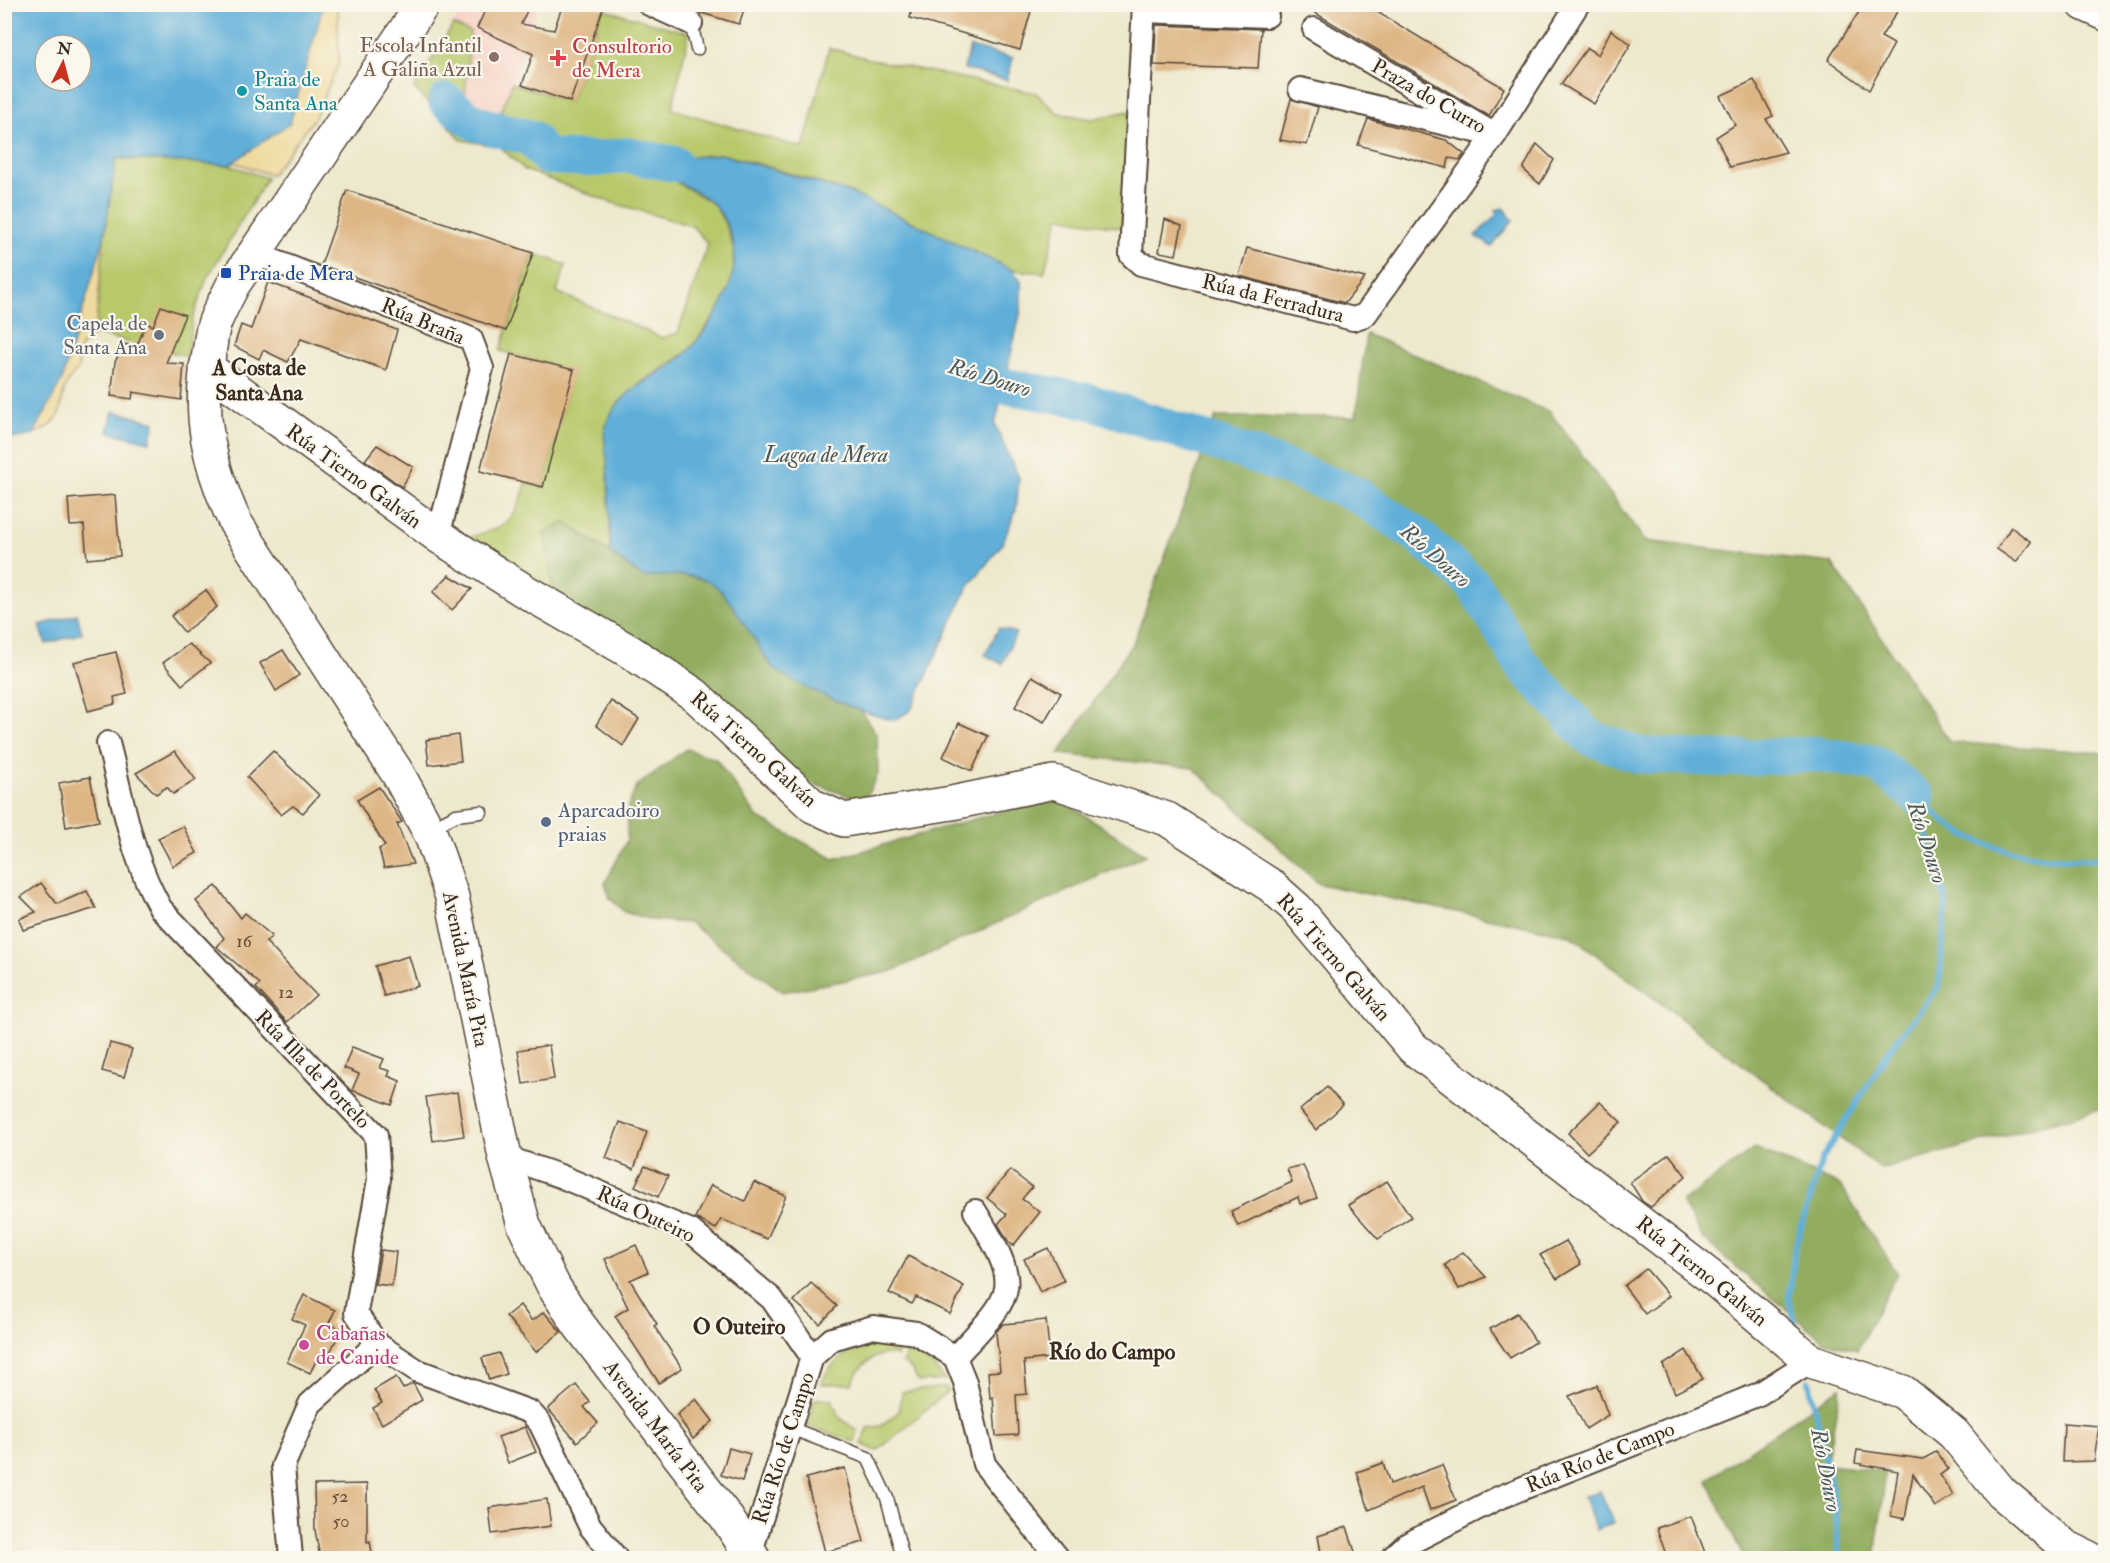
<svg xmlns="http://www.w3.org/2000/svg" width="2110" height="1563" font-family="'IM FELL Double Pica',serif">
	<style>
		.built { fill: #f6d1c5 }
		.green { fill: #b8c96c; stroke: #7a7a45; stroke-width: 1.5 }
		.forest { fill: #92ad60; stroke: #666c3f; stroke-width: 1.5 }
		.sand { fill: #eeda9e; stroke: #94825e; stroke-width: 1.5 }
		.water { fill: #5fafd9; stroke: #4d6c7c; stroke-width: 1.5; fill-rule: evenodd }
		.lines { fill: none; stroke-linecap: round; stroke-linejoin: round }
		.stream { stroke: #5fafd9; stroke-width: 6 }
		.river { stroke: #5fafd9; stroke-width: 36 }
		.building { fill: #deb685 }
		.lane-casing { stroke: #564638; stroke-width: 15 }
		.street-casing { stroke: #564638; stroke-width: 26 }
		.secondary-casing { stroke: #564638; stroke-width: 36 }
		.lane { stroke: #fff; stroke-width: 12 }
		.street { stroke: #fff; stroke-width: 22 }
		.secondary { stroke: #fff; stroke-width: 33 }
		.education-dot { fill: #8d6e63; stroke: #fbf7ec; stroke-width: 2 }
		.health-dot { fill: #e0444e; stroke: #fbf7ec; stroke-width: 2 }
		.culture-dot { fill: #0f9aa8; stroke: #fbf7ec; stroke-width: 2 }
		.transit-dot { fill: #1a4fb4; stroke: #fbf7ec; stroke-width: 2 }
		.worship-dot { fill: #6b7280; stroke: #fbf7ec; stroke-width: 2 }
		.service-dot { fill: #5c6f8a; stroke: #fbf7ec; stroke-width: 2 }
		.hotel-dot { fill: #d1479c; stroke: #fbf7ec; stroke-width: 2 }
		.labels { text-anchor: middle; stroke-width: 4.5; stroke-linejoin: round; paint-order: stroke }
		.number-label { font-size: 18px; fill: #644d38 }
		.education-label { font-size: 21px; fill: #785e54; stroke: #fbf7ec; text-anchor: end }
		.health-label { font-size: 21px; fill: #be3a42; stroke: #fbf7ec; text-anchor: start }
		.culture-label { font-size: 21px; fill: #0d838f; stroke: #fbf7ec; text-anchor: start }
		.street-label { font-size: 21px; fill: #3b2a1e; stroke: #fbf7ec }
		.transit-label { font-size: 21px; fill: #164399; stroke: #fbf7ec; text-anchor: start }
		.worship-label { font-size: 21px; fill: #5b616d; stroke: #fbf7ec; text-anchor: end }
		.service-label { font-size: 21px; fill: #4e5e75; stroke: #fbf7ec; text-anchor: start }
		.hotel-label { font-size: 21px; fill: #b23c85; stroke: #fbf7ec; text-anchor: start }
		.neighbourhood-label { font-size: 22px; font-weight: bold; fill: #3b2a1e; stroke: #fbf7ec }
		.water-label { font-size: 22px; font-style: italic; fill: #48595f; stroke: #fbf7ec }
	</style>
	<rect width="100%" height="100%" fill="#fbf7ec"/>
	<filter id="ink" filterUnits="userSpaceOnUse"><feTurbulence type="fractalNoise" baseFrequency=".0167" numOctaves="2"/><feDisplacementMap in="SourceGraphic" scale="12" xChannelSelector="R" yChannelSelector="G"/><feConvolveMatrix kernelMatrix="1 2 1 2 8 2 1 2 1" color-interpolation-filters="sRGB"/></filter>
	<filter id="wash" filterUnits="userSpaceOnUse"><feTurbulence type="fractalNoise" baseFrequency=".008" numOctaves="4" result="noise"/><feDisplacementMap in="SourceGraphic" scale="24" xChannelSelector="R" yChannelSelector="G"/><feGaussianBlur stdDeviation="1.35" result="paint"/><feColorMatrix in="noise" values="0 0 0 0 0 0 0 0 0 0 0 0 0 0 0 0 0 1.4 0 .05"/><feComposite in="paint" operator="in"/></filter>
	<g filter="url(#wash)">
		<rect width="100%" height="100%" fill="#eee8cd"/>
		<!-- built -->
		<polygon class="built" points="463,5 539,5 500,117 465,97 470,32 453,25"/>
		<!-- green -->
		<g class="green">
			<path d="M603,9L689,33L672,109L803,148L829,48L878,61L1036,93L1058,113L1092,119L1129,111L1123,228L1059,217L1044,273L1013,270L851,193L760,164L721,154L694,157L645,149L626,151V161L654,169L714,204L726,226L733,246L734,277L725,301L689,351L636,386L610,529V552L565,523L553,590L464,539C506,526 513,527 526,483L543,487L573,371L500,351L533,253L566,265L557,292L662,338L678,333L708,244L692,226L610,202L525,170L500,147L462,140L414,88L453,25L470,32L465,97L499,117L512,83L570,102Z"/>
			<polygon points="116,158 229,165 267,178 207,278 193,317 187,356 95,334 104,238"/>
			<path d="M874,1344L901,1346L897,1356C877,1350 858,1365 852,1384H821C830,1360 850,1350 874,1344Z"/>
			<polygon points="908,1349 927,1358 945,1380 918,1382 913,1371 903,1362"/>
			<polygon points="947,1387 948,1391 877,1451 862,1444 868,1428 881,1426 899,1411 902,1392"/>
			<polygon points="815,1399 832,1399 839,1417 858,1431 855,1442 807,1426"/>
		</g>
		<!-- forest -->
		<g class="forest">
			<polygon points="1366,334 1550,412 1645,541 1832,563 1950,742 2105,753 2105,1108 1881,1169 1570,935 1319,884 1193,768 1059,754 1134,641 1216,417 1356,417"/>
			<polygon points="565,522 643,577 677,574 711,580 729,598 773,667 861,711 877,735 878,774 864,801 784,774 553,590 544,533"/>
			<polygon points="686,749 716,759 757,817 834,859 1055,796 1146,855 890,972 783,992 689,923 653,920 624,912 610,898 605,883 627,840 628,806 637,786"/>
			<polygon points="1755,1148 1840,1185 1897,1273 1857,1350 1825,1342 1703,1239 1682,1202"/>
			<polygon points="1841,1387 1826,1465 1886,1471 1875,1558 1744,1558 1707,1480"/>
		</g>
		<!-- sand -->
		<g class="sand">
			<polygon points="205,5 335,5 338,12 339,63 314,119 271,175 237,163 115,159"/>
			<path d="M98,236L104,238L95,334L81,346L78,370C46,397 84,427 14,438L4,382Z"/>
		</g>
		<!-- water -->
		<g class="water">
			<path d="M5,4H322V10L290,123L229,165L116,158L104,238L62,380L33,435L5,440ZM45,45H81V81H45Z"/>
			<polygon points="970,47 1013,58 1007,80 964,69"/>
			<path d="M645,149L694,157L721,154L851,193L1013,270L1021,282V310L995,425L1019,478L1016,510L1002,544L967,589L911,710L895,720C870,717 791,684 773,667C766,660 760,648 755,640C715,582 721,570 643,577L610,552C611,522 608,491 607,461C606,451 603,438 605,429C617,384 666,377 690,349C726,308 755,256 715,206C703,191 646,167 626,161V151Z"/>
			<polygon points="1503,208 1513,220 1492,247 1475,236 1497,215 1496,210"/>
			<polygon points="113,411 155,422 150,442 108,432"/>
			<polygon points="77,614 82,633 46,644 40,625"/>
			<polygon points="999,628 1016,633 1002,664 985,655"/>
			<polygon points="1600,1491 1614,1522 1596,1530 1584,1496"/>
		</g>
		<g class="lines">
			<!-- stream -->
			<g class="stream">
				<path d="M1918,798C1930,808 1943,822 1957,830C2001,856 2056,861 2106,859"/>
				<polyline points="1797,1331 1789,1300 1795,1247 1822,1159 1890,1049 1939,986 1946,902 1917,797"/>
				<polyline points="1809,1381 1836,1511 1839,1558"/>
			</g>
			<!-- river -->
			<g class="river">
				<polyline points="446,101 475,123 531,138 547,157 597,159 626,155 675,164"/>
				<polyline points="959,369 1005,386 1088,401 1256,456 1356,494 1416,534 1473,584 1522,665 1589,737 1639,755 1723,759 1816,754 1876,763 1917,797"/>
			</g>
		</g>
		<g id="blocks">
			<!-- building -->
			<g class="building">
				<polygon points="488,4 530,4 521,24 554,30 563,4 588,4 603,9 570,102 522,85 533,54 477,28"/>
				<polygon points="689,4 746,4 739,24 698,12 689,7"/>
				<polygon points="913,4 1033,4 1020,50 910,18"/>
				<polygon points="1300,4 1364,4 1504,88 1489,116"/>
				<polygon points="1864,4 1902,4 1881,37 1894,44 1869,90 1828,60"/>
				<polygon points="1156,25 1261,29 1258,68 1154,65"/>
				<polygon points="1611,30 1631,44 1594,104 1561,84 1587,48 1598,55"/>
				<polygon points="1754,80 1773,116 1766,119 1786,152 1730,167 1716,137 1735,125 1720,96"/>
				<polygon points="1291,99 1318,107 1307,145 1280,140"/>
				<polygon points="1368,119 1446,140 1464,154 1460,160 1449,158 1447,168 1358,145"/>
				<polygon points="1537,144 1554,160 1540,184 1523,169"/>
				<polygon points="347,190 533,253 506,331 321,265"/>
				<polygon points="1165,219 1182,226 1176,255 1159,252"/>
				<polygon points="1247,248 1365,278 1345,303 1239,276"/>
				<polygon points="268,282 397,330 386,370 301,339 288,362 263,350 259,359 234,346 241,325 251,329"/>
				<polygon points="161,306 185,315 166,363 184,364 181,400 133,392 132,399 111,396 115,362 124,344 136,348 146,323 153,326"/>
				<polygon points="511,354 574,370 543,487 480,471"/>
				<polygon points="377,445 413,467 402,487 365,460"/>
				<polygon points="115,495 120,556 87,559 84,525 70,526 68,499"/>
				<polygon points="2011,527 2031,542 2016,562 1997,549"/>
				<polygon points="449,575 472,589 452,610 433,592"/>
				<polygon points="206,590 217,607 184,632 171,616"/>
				<polygon points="189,644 210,663 182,685 163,663"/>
				<polygon points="283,650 299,675 276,691 260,663"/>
				<polygon points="116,652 127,694 114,697 115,704 88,711 74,662"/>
				<polygon points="1032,676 1061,693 1044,722 1015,707"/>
				<polygon points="611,701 639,719 623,746 596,725"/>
				<polygon points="959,723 988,736 972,771 943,757"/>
				<polygon points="458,735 461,761 429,765 426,740"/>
				<polygon points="175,751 196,780 173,794 167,787 156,794 136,773"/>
				<polygon points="273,751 319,795 303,813 293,806 281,815 247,777"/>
				<polygon points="90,777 99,821 66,827 59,783"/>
				<polygon points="379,787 402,822 397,824 413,864 384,868 379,849 385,846 357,800"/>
				<polygon points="183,826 197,853 173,866 158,838"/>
				<polygon points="41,883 57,904 87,891 96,908 23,930 19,919 36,912 21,897"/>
				<polygon points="216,886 241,918 245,913 272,936 266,942 316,995 287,1022 256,988 260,984 217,947 224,938 196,901"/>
				<polygon points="409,956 418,986 384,996 375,966"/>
				<polygon points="110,1043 132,1049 124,1077 102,1071"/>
				<polygon points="549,1045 554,1079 523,1084 518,1050"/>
				<polygon points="352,1047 384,1059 380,1068 390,1071 388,1076 400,1081 392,1105 352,1090 359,1074 344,1068"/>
				<polygon points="1327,1087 1343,1105 1316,1130 1300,1110"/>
				<polygon points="457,1092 464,1136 433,1141 426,1097"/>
				<polygon points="1600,1102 1621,1122 1587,1153 1568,1133"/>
				<polygon points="620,1122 647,1132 634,1169 606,1158"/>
				<polygon points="1669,1154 1686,1176 1651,1207 1642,1201 1630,1182"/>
				<polygon points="1303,1165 1317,1198 1300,1204 1298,1197 1238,1226 1231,1211 1292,1182 1287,1169"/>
				<polygon points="645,1166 668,1176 658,1197 635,1186"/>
				<polygon points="1010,1170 1032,1187 1022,1199 1040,1212 1013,1246 1008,1241 998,1224 1007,1214 987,1198"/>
				<polygon points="1387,1181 1411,1217 1378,1239 1348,1205"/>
				<polygon points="754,1182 786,1196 767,1239 721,1219 716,1229 695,1218 711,1185 745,1201"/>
				<polygon points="1566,1241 1581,1264 1557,1279 1540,1255"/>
				<polygon points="636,1245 648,1272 630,1280 657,1324 654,1326 682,1368 659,1383 615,1316 628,1308 605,1259"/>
				<polygon points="1048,1248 1064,1281 1040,1292 1024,1259"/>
				<polygon points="381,1250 396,1252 392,1286 375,1284"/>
				<polygon points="1463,1252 1486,1277 1459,1289 1445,1265"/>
				<polygon points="908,1256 964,1286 950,1314 916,1297 912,1304 889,1293"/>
				<polygon points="1646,1269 1669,1296 1645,1314 1624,1286"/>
				<polygon points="811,1283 837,1306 820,1324 794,1301"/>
				<polygon points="304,1295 335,1310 329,1323 341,1329 326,1361 318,1357 310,1373 287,1362 305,1325 292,1319"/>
				<polygon points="520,1305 532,1321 544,1312 561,1332 536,1352 506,1316"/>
				<polygon points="1517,1313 1536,1342 1510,1358 1490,1329"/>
				<polygon points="1046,1320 1050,1358 1024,1361 1027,1394 1016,1395 1018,1435 996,1436 993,1397 990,1398 988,1372 1000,1371 996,1332 1003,1324"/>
				<polygon points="1686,1350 1703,1379 1675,1393 1663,1365"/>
				<polygon points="499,1353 507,1374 489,1380 482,1358"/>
				<polygon points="396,1377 403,1389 413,1383 422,1400 382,1424 373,1408 382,1403 374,1390"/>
				<polygon points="576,1385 590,1402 584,1407 598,1423 577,1442 548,1409"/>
				<polygon points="1597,1385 1608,1415 1586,1429 1569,1396"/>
				<polygon points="696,1399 713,1421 693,1439 677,1415"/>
				<polygon points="2064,1423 2099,1426 2094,1461 2062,1462"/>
				<polygon points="525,1427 536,1452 508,1463 498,1437"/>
				<polygon points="729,1448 750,1454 742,1481 721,1475"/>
				<polygon points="1857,1450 1923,1459 1936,1452 1948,1469 1940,1475 1953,1495 1935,1507 1913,1474 1905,1519 1891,1516 1898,1471 1855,1463"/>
				<polygon points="1383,1463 1390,1484 1442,1465 1456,1500 1430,1510 1422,1487 1369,1510 1357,1472"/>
				<polygon points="845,1468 864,1542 825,1552 806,1478"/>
				<polygon points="367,1484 367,1542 370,1541 373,1558 320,1558 315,1530 314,1485"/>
				<polygon points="547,1499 551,1526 492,1534 489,1508"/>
				<polygon points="1691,1516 1707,1558 1684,1558 1681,1552 1666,1555 1657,1528"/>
				<polygon points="1347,1527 1357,1558 1322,1558 1318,1536"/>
			</g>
		</g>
	</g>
	<g filter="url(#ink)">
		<use href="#blocks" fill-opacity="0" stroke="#564638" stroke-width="1.5"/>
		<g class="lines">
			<!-- lane casing -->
			<g class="lane-casing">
				<g id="lane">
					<polyline points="691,23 697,49"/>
					<polyline points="429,829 456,815 481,812"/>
					<polyline points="790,1428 868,1458 887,1498 903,1558"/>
				</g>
			</g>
			<!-- street casing -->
			<g class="street-casing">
				<g id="street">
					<polyline points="649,4 691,23"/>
					<polyline points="1144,4 1131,255 1141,264 1353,319 1365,315 1495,135 1578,4"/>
					<polyline points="1144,11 1267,16"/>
					<polyline points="1314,29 1495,135"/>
					<polyline points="1300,89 1476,131"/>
					<polyline points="254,253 471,339 482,368 438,536"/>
					<path d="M108,743C123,799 131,858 161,909L376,1135L379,1179L356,1313L377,1344L418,1371L530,1412L540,1423L590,1526L616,1558"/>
					<polyline points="505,1157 560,1176 691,1231 772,1299 812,1357"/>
					<path d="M955,1357C1016,1292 1023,1290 975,1211"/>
					<polyline points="291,1558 283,1466 310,1404 377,1344"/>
					<polyline points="749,1558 812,1357 832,1339 873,1327 916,1333 955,1357 965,1382 984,1464 1058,1558"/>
					<polyline points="1392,1558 1406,1545 1498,1498 1759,1394 1811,1361"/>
				</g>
			</g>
			<!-- secondary casing -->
			<g class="secondary-casing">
				<g id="secondary">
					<path d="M423,4L233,285C227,297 220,309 215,322C211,332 211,343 209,353C197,416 209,465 235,522L398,774L431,835L452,897L505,1157L524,1225L537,1253L554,1287L579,1325L726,1517L753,1558"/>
					<polyline points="2084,4 2106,14"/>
					<polyline points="206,367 438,536 523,590 629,651 695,695 813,806 844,820 952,803 1054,782 1167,819 1270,885 1297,909 1413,1048 1716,1281 1811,1361 1903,1392 1954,1434 2001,1492 2066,1547 2089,1558"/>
				</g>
			</g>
			<!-- lane -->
			<use href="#lane" class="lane"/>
			<!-- street -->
			<use href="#street" class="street"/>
			<!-- secondary -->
			<use href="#secondary" class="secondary"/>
		</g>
	</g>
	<!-- markers -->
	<circle class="education-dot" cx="494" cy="57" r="6"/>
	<path class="health-dot" d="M555 49h6v6h6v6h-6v6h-6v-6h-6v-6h6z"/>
	<circle class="culture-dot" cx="242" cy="91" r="6"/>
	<rect class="transit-dot" x="220" y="267" width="12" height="12" rx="3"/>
	<circle class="worship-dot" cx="159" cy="335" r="6"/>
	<circle class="service-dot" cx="546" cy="822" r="6"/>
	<circle class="hotel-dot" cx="304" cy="1345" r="6"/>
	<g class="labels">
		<!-- number labels -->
		<g class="number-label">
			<text x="244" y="947">16</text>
			<text x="286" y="998">12</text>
			<text x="340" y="1502">52</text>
			<text x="341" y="1527">50</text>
		</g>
		<!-- education labels -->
		<g class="education-label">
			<text x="482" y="52">Escola Infantil<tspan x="482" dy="24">A Galiña Azul</tspan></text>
		</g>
		<!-- health labels -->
		<g class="health-label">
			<text x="572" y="53">Consultorio<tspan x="572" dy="24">de Mera</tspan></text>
		</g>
		<!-- culture labels -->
		<g class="culture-label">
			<text x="254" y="86">Praia de<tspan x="254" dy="24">Santa Ana</tspan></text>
		</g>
		<!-- street labels -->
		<g class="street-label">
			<text transform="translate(1429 96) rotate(30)" y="7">Praza do Curro</text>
			<text transform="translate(1273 298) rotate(14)" y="7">Rúa da Ferradura</text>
			<text transform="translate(423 321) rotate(23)" y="7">Rúa Braña</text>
			<text transform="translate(354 476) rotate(36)" y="7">Rúa Tierno Galván</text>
			<text transform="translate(754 749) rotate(42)" y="7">Rúa Tierno Galván</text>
			<text transform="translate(1334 957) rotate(49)" y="7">Rúa Tierno Galván</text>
			<text transform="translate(466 969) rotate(78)" y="7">Avenida María Pita</text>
			<text transform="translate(313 1069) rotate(46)" y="7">Rúa Illa de Portelo</text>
			<text transform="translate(646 1214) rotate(25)" y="7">Rúa Outeiro</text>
			<text transform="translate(1702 1271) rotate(39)" y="7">Rúa Tierno Galván</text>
			<text transform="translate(656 1426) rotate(53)" y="7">Avenida María Pita</text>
			<text transform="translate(783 1448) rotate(-72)" y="7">Rúa Río de Campo</text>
			<text transform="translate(1600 1457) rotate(-22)" y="7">Rúa Río de Campo</text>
		</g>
		<!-- transit labels -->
		<g class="transit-label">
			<text x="238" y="280">Praia de Mera</text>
		</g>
		<!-- worship labels -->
		<g class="worship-label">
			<text x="147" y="330">Capela de<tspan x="147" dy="24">Santa Ana</tspan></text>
		</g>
		<!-- service labels -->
		<g class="service-label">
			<text x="558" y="817">Aparcadoiro<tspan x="558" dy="24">praias</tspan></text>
		</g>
		<!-- hotel labels -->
		<g class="hotel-label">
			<text x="316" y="1340">Cabañas<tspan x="316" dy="24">de Canide</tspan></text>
		</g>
		<!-- neighbourhood labels -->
		<g class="neighbourhood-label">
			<text x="259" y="375">A Costa de<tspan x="259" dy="25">Santa Ana</tspan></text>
			<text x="739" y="1334">O Outeiro</text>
			<text x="1112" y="1359">Río do Campo</text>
		</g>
		<!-- water labels -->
		<g class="water-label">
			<text transform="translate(990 377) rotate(17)" y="8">Río Douro</text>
			<text x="826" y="462">Lagoa de Mera</text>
			<text transform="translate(1436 555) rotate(41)" y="8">Río Douro</text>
			<text transform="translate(1928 842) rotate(72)" y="8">Río Douro</text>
			<text transform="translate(1827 1470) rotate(79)" y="8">Río Douro</text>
		</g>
	</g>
	<!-- margin -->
	<rect width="2110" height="1563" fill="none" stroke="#fbf7ec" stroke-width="24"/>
	<!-- north arrow -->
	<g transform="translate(63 63) rotate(6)"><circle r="28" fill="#fbf7ec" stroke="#aea59a" stroke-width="1.5"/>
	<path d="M0-4.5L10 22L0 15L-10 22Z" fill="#c8321e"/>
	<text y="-9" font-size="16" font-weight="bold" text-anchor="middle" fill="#3b2a1e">N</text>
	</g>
</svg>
